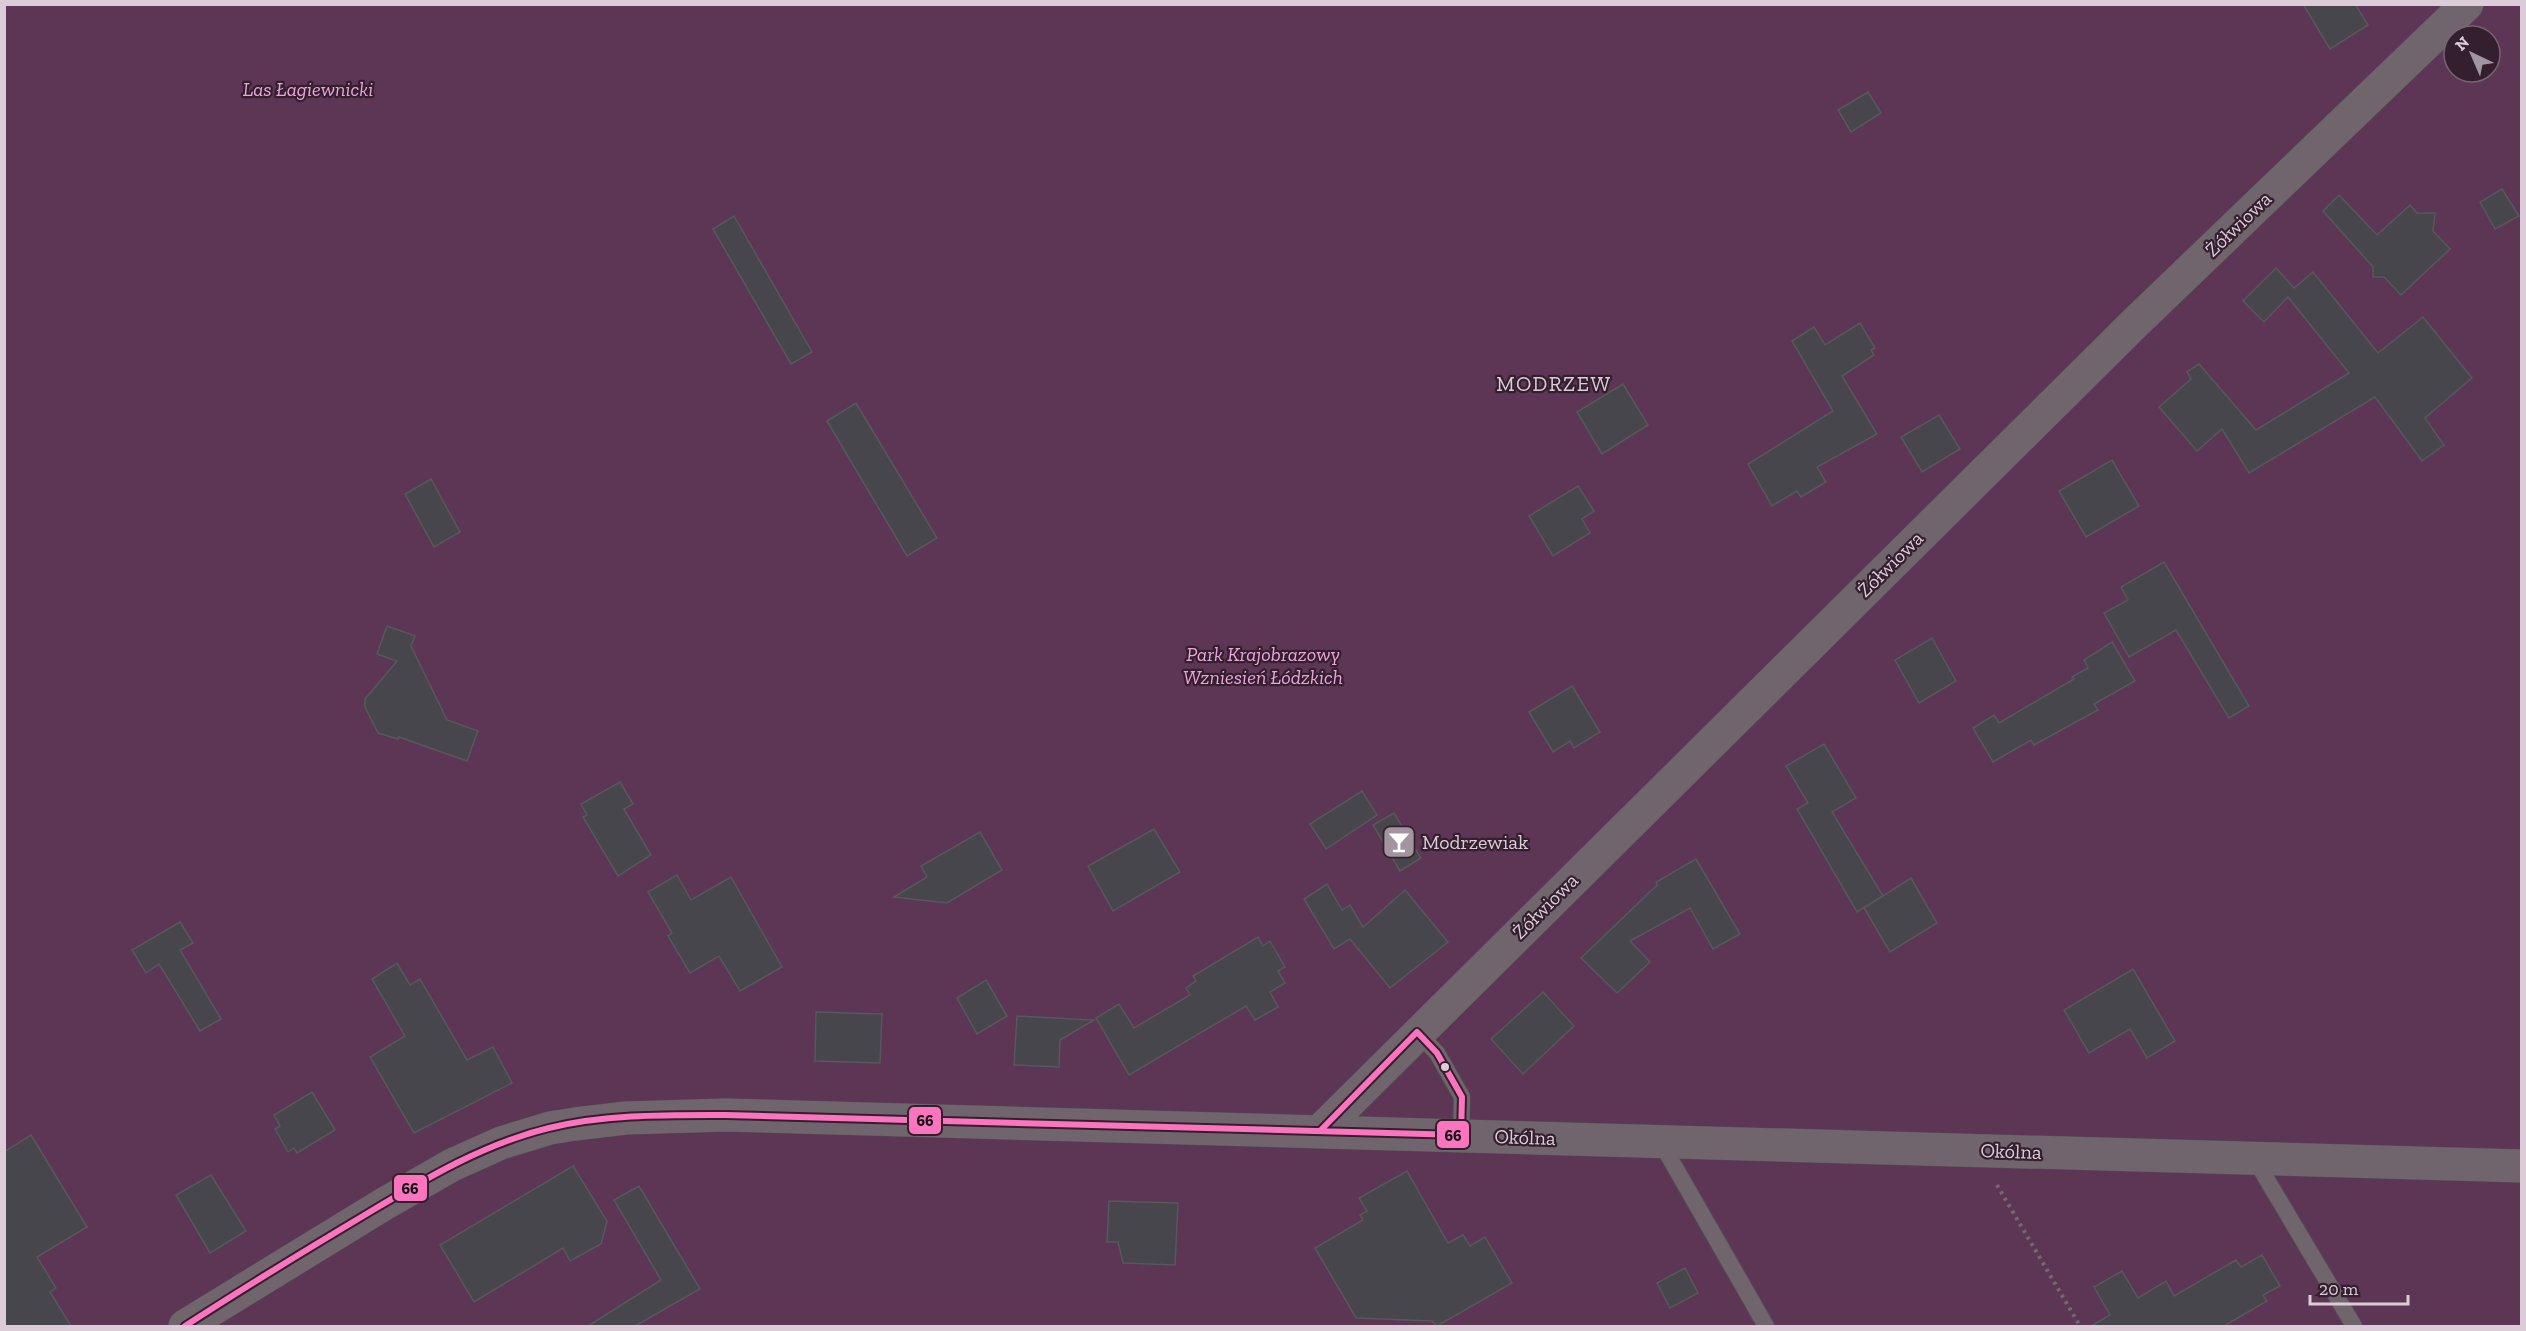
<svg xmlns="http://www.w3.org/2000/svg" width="2526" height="1331" font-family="'Zilla Slab',serif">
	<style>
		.green { fill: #5c3654; fill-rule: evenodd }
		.building { fill: #46464c; stroke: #57575c; stroke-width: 1.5 }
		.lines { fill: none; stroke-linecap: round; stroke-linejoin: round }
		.service-casing { stroke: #554b53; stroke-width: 18 }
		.minor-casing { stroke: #554b53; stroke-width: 34 }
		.tertiary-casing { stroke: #554b53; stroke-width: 34 }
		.path { stroke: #726970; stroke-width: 4; stroke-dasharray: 3 4.5; stroke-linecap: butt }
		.service { stroke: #70656d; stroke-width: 16 }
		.minor { stroke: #70656d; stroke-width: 33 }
		.tertiary { stroke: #70656d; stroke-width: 33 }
		.bus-1-casing { stroke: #341f2f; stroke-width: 10 }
		.bus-1 { stroke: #fc73be; stroke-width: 6 }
		.bus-dot { fill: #dbccd7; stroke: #341f2f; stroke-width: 2 }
		.labels { text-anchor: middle; stroke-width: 4.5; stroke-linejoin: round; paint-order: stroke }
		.park-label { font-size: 20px; font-style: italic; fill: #eda3dc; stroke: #341f2f }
		.street-label { font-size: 20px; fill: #dbccd7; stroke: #341f2f }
		.poi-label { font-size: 20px; fill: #dbccd7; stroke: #341f2f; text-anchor: start }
		.neighbourhood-label { font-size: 21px; letter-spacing: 1.5px; fill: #dbccd7; stroke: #341f2f }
		.line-badge { stroke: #341f2f; stroke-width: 2 }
		.pale-badge-label { font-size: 16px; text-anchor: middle; font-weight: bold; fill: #111 }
	</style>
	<rect width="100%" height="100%" fill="#3a2e37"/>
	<!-- green -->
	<path class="green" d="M5,5H2521V1326H5ZM2454,36H2490V72H2454Z"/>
	<!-- building -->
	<g class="building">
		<polygon points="2303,4 2355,4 2368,25 2330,49"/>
		<polygon points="1868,92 1881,113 1851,132 1838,110"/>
		<polygon points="2502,189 2519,216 2495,229 2480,202"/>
		<polygon points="2339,195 2377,235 2410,205 2417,213 2435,213 2433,231 2450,249 2401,295 2384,277 2373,277 2373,267 2323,211"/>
		<polygon points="734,216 812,352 791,364 713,229"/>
		<polygon points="2276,268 2294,288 2313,272 2378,353 2423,317 2472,378 2425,418 2444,445 2422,461 2375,397 2249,473 2222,429 2197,451 2159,407 2191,379 2187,372 2199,364 2256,430 2349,373 2288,297 2264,322 2243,301"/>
		<polygon points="1860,323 1875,348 1871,350 1874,355 1842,376 1877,434 1817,467 1826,482 1801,497 1797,491 1772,506 1748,464 1833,411 1792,341 1814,327 1825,345"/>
		<polygon points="1623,384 1648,425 1602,454 1577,412"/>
		<polygon points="856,403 937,538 907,556 827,421"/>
		<polygon points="1939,415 1960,449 1922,472 1901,437"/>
		<polygon points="2112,460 2139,506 2086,537 2059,491"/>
		<polygon points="431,479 460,532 434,547 405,494"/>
		<polygon points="1578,486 1594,511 1582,519 1590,533 1553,556 1529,516"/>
		<polygon points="2164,562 2249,706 2229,718 2176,630 2129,657 2104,613 2128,600 2121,587"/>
		<polygon points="387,626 415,636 411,646 447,720 478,731 467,761 399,737 398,739 378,733 365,707 365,699 397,661 377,654"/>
		<polygon points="1932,638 1956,681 1919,703 1895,660"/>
		<polygon points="2112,642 2135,681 2094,704 2098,710 2034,745 2031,740 1993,762 1973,728 1994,715 1999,723 2074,679 2072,677 2088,668 2084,660"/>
		<polygon points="1572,686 1600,732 1574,748 1570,741 1553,752 1529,712"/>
		<polygon points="1824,744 1856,798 1832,812 1883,896 1857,912 1797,809 1808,803 1786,766"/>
		<polygon points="620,782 633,804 624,809 651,855 618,876 583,817 587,815 581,804"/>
		<polygon points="1362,791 1377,815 1326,849 1310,824"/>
		<polygon points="1394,813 1421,858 1400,871 1373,825"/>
		<polygon points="1154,829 1180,872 1113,911 1088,866"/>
		<polygon points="980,832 1002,870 947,903 894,897 927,877 921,866"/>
		<polygon points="1696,859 1740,934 1713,949 1690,908 1630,941 1650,962 1617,993 1581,958 1657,885 1656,882"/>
		<polygon points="677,875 691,900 731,877 782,967 740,991 719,956 690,973 668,936 672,933 648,892"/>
		<polygon points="1911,878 1937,923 1890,952 1864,908"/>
		<polygon points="1327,884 1342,910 1350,905 1363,927 1405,890 1448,942 1390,988 1350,939 1334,949 1304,899"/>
		<polygon points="180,922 193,943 180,950 221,1019 200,1031 159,964 146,973 132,950"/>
		<polygon points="1258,937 1263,946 1270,941 1285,967 1278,971 1285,983 1270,992 1278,1007 1255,1020 1246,1006 1129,1075 1096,1018 1119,1004 1134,1028 1190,995 1186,988 1196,981 1193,976"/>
		<polygon points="397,963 410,985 420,979 467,1060 493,1047 512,1083 414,1133 370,1057 405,1036 372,979"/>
		<polygon points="2133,969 2175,1041 2147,1058 2130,1029 2089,1053 2064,1010"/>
		<polygon points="986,980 1007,1016 977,1034 957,998"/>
		<polygon points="1543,992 1574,1026 1523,1074 1491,1039"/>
		<polygon points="816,1012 882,1014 880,1063 815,1061"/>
		<polygon points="1017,1016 1094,1020 1060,1040 1059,1067 1014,1065"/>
		<polygon points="312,1092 335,1130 297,1153 294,1148 288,1152 275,1129 280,1126 274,1115"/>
		<polygon points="31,1135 87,1227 37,1257 56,1288 50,1292 71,1326 4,1326 4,1152"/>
		<polygon points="573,1166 607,1221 601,1244 570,1261 563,1248 474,1302 440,1245"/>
		<polygon points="1407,1171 1448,1243 1463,1235 1470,1246 1485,1237 1512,1283 1437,1326 1432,1321 1356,1318 1315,1248 1363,1220 1360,1215 1367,1211 1359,1198"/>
		<polygon points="211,1175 246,1231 210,1253 176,1195"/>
		<polygon points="639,1186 700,1289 635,1326 588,1326 661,1280 614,1200"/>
		<polygon points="1109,1201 1178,1203 1175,1265 1123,1263 1118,1242 1107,1242"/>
		<polygon points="2262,1255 2280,1286 2263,1295 2267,1301 2224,1326 2091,1326 2110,1315 2094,1287 2122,1271 2138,1298 2166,1281 2174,1296 2236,1260 2241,1267"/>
		<polygon points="1685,1268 1698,1293 1670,1308 1657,1283"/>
	</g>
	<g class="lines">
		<!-- service casing -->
		<g class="service-casing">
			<g id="service">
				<polyline points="1417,1032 1437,1053 1462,1097 1461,1135"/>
				<polyline points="1660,1141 1766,1326"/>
				<polyline points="2254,1158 2354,1326"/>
			</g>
		</g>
		<!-- minor casing -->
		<g class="minor-casing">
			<polyline id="minor" points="1320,1131 2136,322 2467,4"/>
		</g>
		<!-- tertiary casing -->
		<g class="tertiary-casing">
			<polyline id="tertiary" points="185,1326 384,1204 452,1165 501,1143 550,1128 575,1124 626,1118 726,1115 2522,1166"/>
		</g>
		<!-- path -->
		<polyline class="path" points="1997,1185 2080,1326"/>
		<!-- service -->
		<use href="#service" class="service"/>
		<!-- minor -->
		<use href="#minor" class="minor"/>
		<!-- tertiary -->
		<use href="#tertiary" class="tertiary"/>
		<!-- bus-1 casing -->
		<g class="bus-1-casing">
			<path id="bus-1" d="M185,1326C245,1287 306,1250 368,1213C425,1179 483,1144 549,1128C606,1114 667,1115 726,1115L1461,1135L1462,1097L1437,1053L1417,1032L1320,1131"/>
		</g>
		<!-- bus-1 -->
		<use href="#bus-1" class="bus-1"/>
	</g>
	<!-- icons -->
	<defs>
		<g id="bar-square" transform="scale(1.725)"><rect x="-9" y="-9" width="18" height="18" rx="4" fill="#a3959f" stroke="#341f2f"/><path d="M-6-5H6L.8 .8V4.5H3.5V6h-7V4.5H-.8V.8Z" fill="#fff"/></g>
	</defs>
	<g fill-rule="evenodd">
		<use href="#bar-square" x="1399" y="842"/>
	</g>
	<!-- markers -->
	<circle class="bus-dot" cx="1445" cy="1067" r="5"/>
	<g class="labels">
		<!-- park labels -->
		<g class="park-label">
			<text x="308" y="96">Las Łagiewnicki</text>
			<text x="1263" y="661">Park Krajobrazowy<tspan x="1263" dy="23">Wzniesień Łódzkich</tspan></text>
		</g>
		<!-- street labels -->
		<g class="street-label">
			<text transform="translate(2238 224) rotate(-44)" y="7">Żółwiowa</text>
			<text transform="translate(1890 564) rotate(-45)" y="7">Żółwiowa</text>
			<text transform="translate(1545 906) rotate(-45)" y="7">Żółwiowa</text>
			<text transform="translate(1525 1137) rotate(2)" y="7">Okólna</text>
			<text transform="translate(2011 1151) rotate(2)" y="7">Okólna</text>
		</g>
		<!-- poi labels -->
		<g class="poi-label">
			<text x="1422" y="849">Modrzewiak</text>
		</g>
		<!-- neighbourhood labels -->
		<g class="neighbourhood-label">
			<text x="1554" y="391">MODRZEW</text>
		</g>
	</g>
	<g class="line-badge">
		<rect x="908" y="1106" width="34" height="29" rx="6" fill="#fc73be"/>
		<rect x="1436" y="1120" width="34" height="29" rx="6" fill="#fc73be"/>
		<rect x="393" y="1174" width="35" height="28" rx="6" fill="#fc73be"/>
	</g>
	<g class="pale-badge-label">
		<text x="925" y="1126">66</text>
		<text x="1453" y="1141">66</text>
		<text x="410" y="1194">66</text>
	</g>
	<!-- border -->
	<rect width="2526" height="1331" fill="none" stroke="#dbccd7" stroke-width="12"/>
	<!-- north arrow -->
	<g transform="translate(2472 54) rotate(316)"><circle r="28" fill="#341f2f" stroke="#776472" stroke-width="1.5"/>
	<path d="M0-4.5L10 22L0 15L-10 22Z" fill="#a3959f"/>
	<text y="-9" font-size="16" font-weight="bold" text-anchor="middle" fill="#dbccd7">N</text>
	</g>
	<!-- scale -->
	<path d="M2310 1295v9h98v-9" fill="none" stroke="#dbccd7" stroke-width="3"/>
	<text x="2319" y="1295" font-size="18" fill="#dbccd7" stroke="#341f2f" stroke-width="4.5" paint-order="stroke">20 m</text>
</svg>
